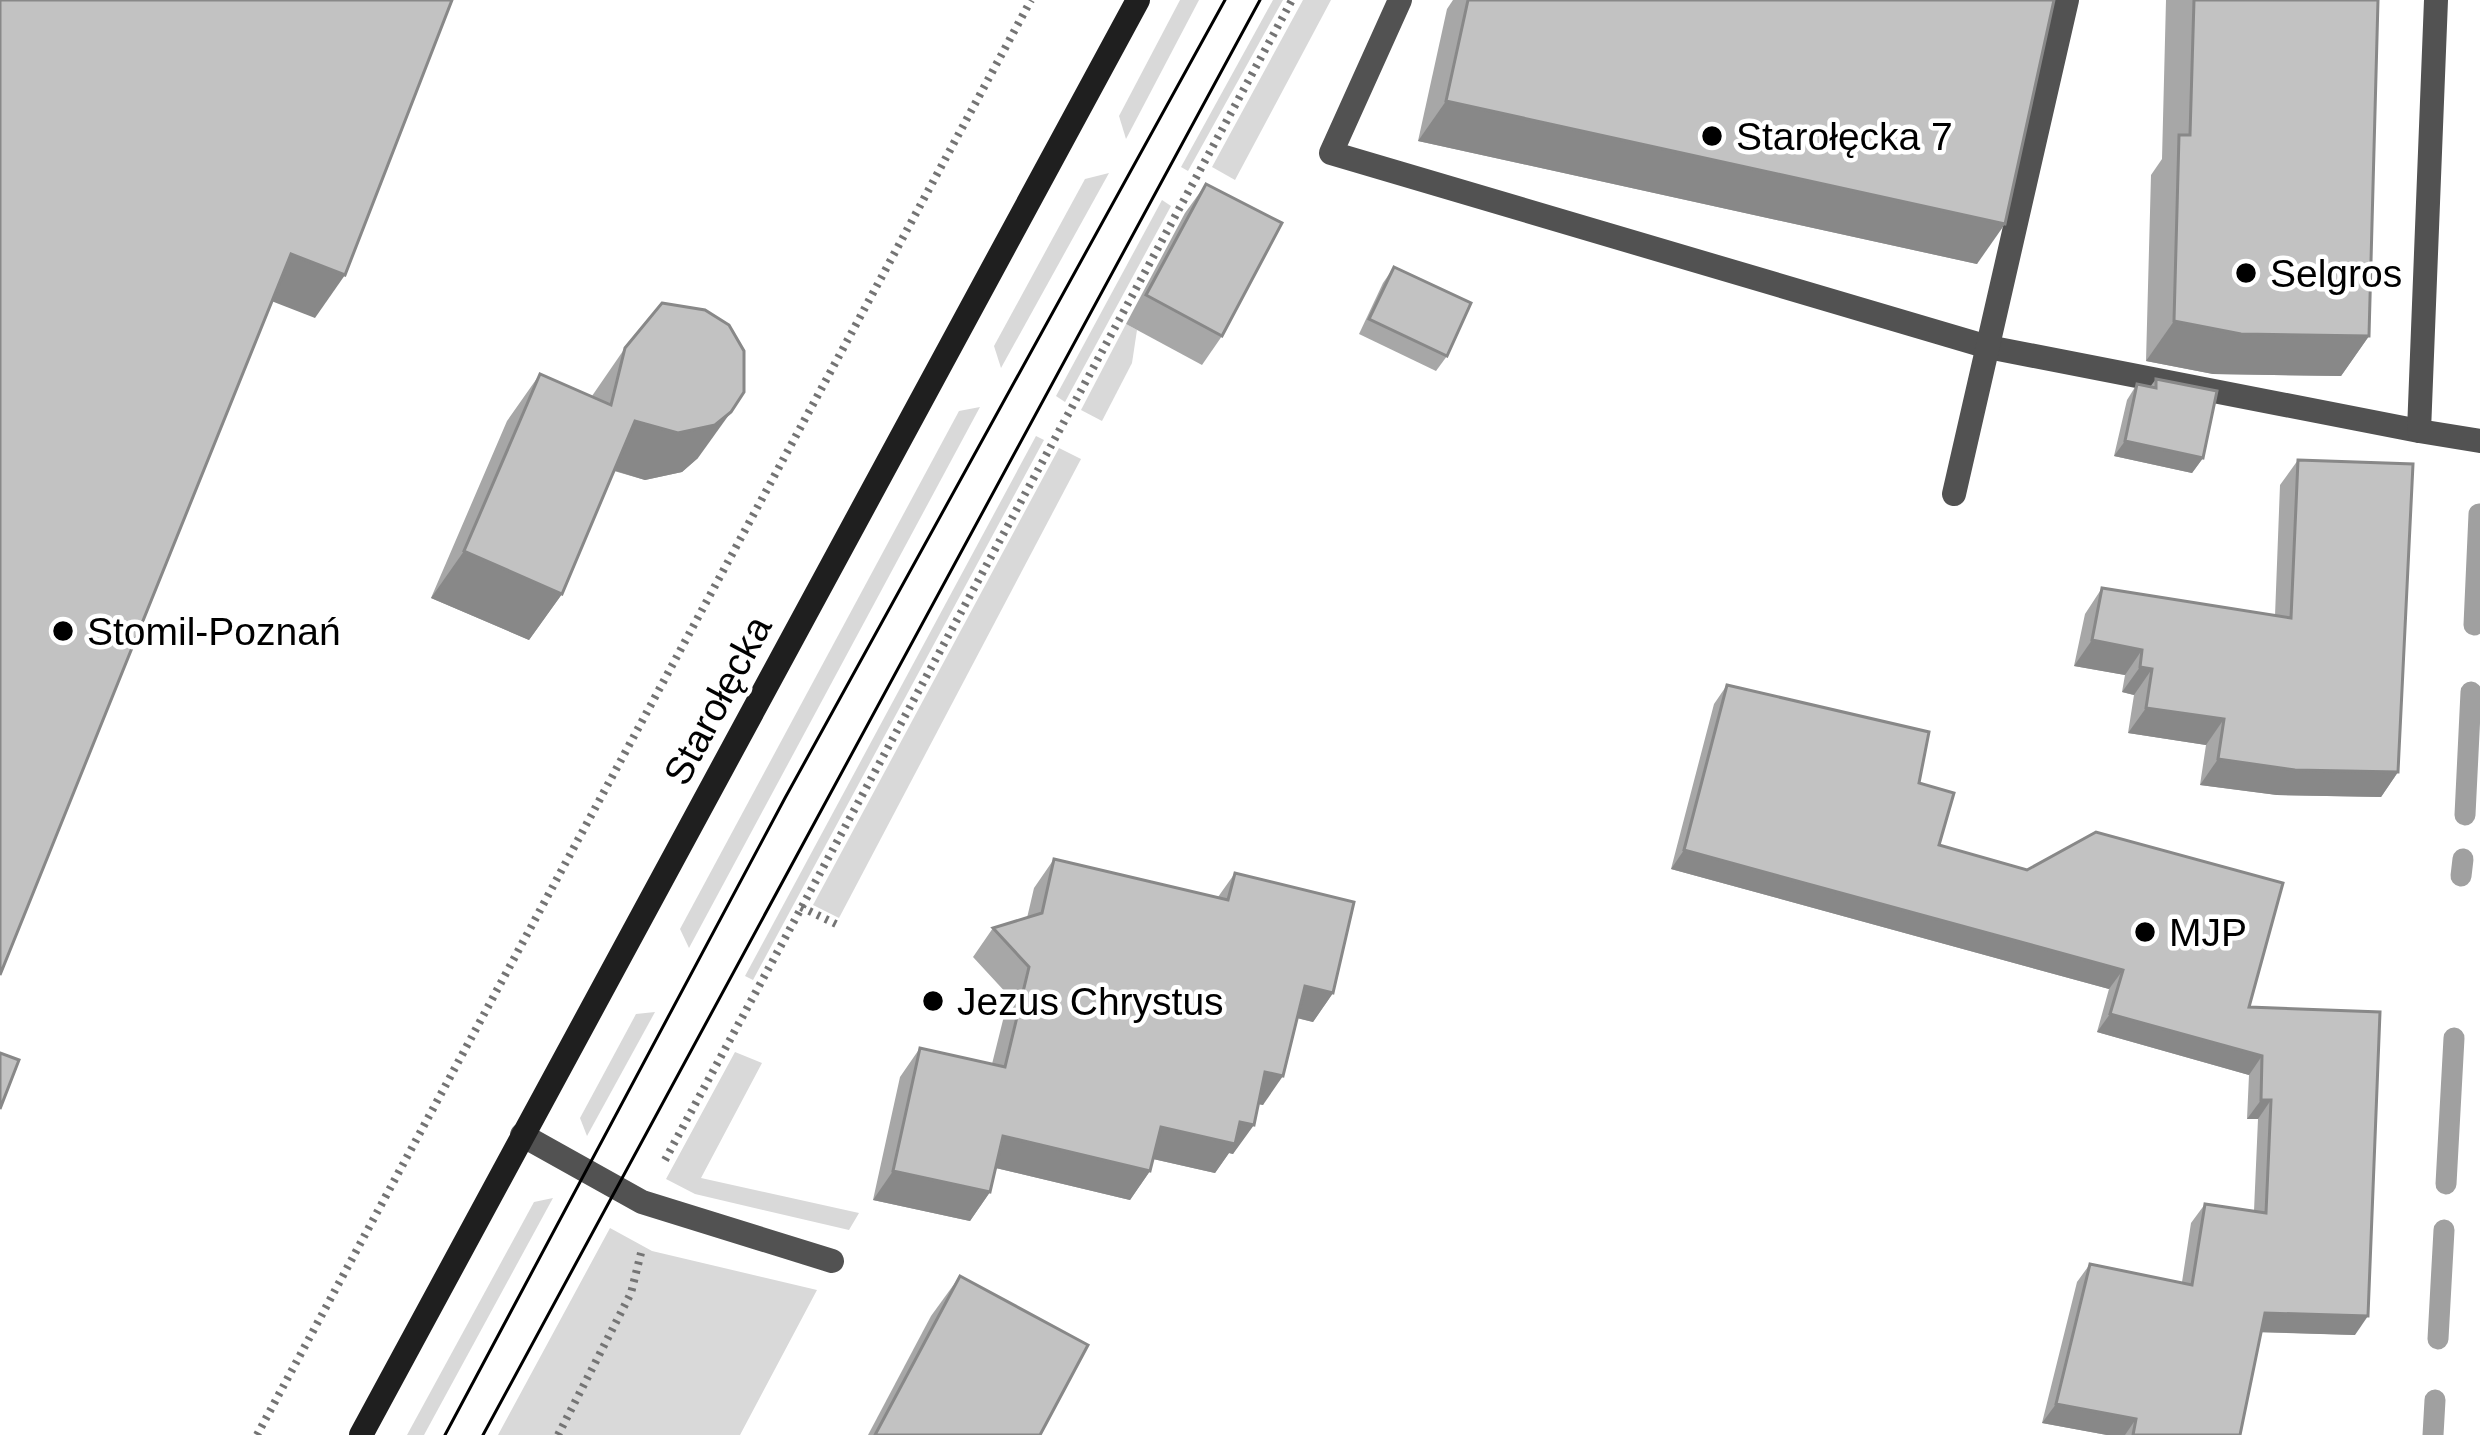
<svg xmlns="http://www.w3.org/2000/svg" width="2480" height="1435" font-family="Arial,sans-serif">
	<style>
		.green { fill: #d9d9d9 }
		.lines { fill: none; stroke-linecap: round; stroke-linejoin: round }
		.stream { stroke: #a0a0a0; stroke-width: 21 }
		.path { stroke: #747474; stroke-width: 8; stroke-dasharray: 3 6; stroke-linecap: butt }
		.lane { stroke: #525252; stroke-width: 24 }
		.secondary { stroke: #1f1f1f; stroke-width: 24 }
		.tram { stroke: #000; stroke-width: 3 }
		.wall { fill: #a7a7a7 }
		.shaded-wall { fill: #888 }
		.building { fill: #c2c2c2; stroke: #888; stroke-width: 3 }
		.poi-dot { fill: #000; stroke: #fff; stroke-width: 4.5 }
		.labels { text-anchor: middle; stroke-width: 9; stroke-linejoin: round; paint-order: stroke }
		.poi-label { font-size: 39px; fill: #000; stroke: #fff; text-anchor: start }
		.street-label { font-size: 39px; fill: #000; stroke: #fff }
	</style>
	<rect width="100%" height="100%" fill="#fff"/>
	<!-- green -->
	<g class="green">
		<polygon points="1180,0 1199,0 1126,139 1119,116"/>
		<polygon points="1273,0 1283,0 1188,171 1181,167"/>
		<polygon points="1303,0 1331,0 1235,180 1212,167"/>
		<polygon points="1109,173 1001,368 994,346 1085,179"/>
		<polygon points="1162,200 1171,206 1065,402 1056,396"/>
		<polygon points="1126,324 1137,330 1132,363 1102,421 1081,410"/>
		<polygon points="980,407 689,948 680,929 959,411"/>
		<polygon points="1036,436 1044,440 753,980 745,976"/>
		<polygon points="1059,448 1081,459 839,918 813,905"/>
		<polygon points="655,1012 587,1136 580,1118 636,1014"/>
		<polygon points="735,1052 762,1063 701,1178 859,1213 849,1230 695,1194 666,1179"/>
		<polygon points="553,1198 424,1435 407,1435 534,1202"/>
		<polygon points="610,1228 652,1251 817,1290 740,1435 498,1435"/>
	</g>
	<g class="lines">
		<!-- stream -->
		<g class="stream">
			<polyline points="2474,625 2479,514"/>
			<polyline points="2465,815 2471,692"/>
			<polyline points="2461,876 2463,859"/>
			<polyline points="2446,1184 2454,1038"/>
			<polyline points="2438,1339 2444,1230"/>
			<polyline points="2433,1435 2435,1400"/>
		</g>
		<!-- path -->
		<g class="path">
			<polyline points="801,907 836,924"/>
			<polyline points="665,1160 1292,0"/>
			<polyline points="257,1435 1031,0"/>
			<polyline points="558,1435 631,1293 641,1253"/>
		</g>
		<!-- lane -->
		<g class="lane">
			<polyline points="1400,0 1331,153 1988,347 2419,431"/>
			<polyline points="2436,0 2419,431 2480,441"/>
			<polyline points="1954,494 2067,0"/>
			<polyline points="522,1135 642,1202 832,1261"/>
		</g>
		<!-- secondary -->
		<polyline class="secondary" points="361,1435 1138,0"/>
		<!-- tram -->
		<g class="tram">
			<polyline points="445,1435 785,798 1225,0"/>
			<polyline points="483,1435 1260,0"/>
		</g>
	</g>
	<!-- wall -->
	<g class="wall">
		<polygon points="1453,0 2054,0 1977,264 1418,141 1447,9"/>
		<polygon points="2166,0 2378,0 2369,336 2341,376 2213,374 2146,361 2151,175 2162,159"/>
		<polygon points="1206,184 1222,336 1202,365 1126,324 1185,213"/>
		<polygon points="1394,267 1447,356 1436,371 1359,334 1383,283"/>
		<polygon points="625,348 698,458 682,472 645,480 614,471 562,594 529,640 431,598 507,421 540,374 592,396"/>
		<polygon points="2156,379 2203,458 2192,473 2114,456 2127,400 2137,384 2150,387"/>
		<polygon points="2298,460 2398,772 2381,797 2277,795 2200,785 2206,745 2128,733 2134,695 2122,692 2125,675 2074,666 2085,614 2102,588 2275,616 2280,485"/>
		<polygon points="1727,685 1919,783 1939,845 2249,1007 2355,1335 2261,1332 2240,1435 2107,1435 2042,1423 2077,1282 2090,1264 2182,1282 2191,1223 2205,1204 2254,1211 2258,1119 2247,1119 2249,1075 2097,1032 2109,989 1671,869 1714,704"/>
		<polygon points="1054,859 1218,897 1235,873 1333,993 1313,1022 1297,1018 1263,1105 1258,1104 1233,1154 1229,1153 1215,1173 1153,1159 1150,1171 1130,1200 996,1168 990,1192 970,1221 873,1200 900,1077 920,1048 992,1064 1009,996 973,957 993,928 1027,918 1034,888"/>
		<polygon points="960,1276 1040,1435 868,1435 931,1316"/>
	</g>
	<!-- shaded-wall -->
	<g class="shaded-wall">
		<polygon points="1446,101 2005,224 1977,264 1418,141"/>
		<polygon points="291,254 345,275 315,318 261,297"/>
		<polygon points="2174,321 2369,336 2341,376 2213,374 2146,361"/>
		<polygon points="731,412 698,458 682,472 645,480 603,467 635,421"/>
		<polygon points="2125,441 2203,458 2192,473 2114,456"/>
		<polygon points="464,551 562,594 529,640 431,598"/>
		<polygon points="2092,640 2142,650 2125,675 2074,666"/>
		<polygon points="2140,667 2152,669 2134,695 2122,692"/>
		<polygon points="2146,708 2224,719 2206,745 2128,733"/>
		<polygon points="2218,759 2398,772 2381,797 2277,795 2200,785"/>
		<polygon points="1684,850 2123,970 2109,989 1671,869"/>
		<polygon points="1305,986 1333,993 1313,1022 1285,1015"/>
		<polygon points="2110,1014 2262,1056 2249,1075 2097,1032"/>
		<polygon points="1265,1072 1283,1076 1263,1105 1245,1101"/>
		<polygon points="2261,1100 2271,1100 2258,1119 2247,1119"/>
		<polygon points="1240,1122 1254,1125 1233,1154 1229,1153 1215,1173 1140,1156 1161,1127"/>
		<polygon points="1003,1136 1150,1171 1130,1200 983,1165"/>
		<polygon points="893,1171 990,1192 970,1221 873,1200"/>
		<polygon points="2265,1313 2368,1316 2355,1335 2252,1332"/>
		<polygon points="2056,1404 2136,1419 2125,1435 2107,1435 2042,1423"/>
	</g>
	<!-- building -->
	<g class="building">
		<polygon points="0,0 452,0 345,275 291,254 0,975"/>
		<polygon points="1468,0 2054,0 2005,224 1446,101"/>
		<polygon points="2194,0 2378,0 2369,336 2241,334 2174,321 2179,135 2190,135"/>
		<polygon points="1206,184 1282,223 1222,336 1146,295"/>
		<polygon points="1394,267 1471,303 1447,356 1369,319"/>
		<polygon points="662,303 705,310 729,325 744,351 744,392 731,412 715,425 678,433 635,421 562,594 464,551 540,374 611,405 625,348"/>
		<polygon points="2156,379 2217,391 2203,458 2125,441 2137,384 2156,388"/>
		<polygon points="2298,460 2413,464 2398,772 2295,770 2218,759 2224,719 2146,708 2152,669 2140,667 2142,650 2092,640 2102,588 2291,618"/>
		<polygon points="1727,685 1929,732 1919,783 1954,793 1939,845 2027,870 2096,832 2283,883 2249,1007 2380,1012 2368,1316 2265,1313 2240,1435 2133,1435 2136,1419 2056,1404 2090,1264 2192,1285 2205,1204 2266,1213 2271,1100 2261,1100 2262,1056 2110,1014 2123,970 1684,850"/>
		<polygon points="1054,859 1228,900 1235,873 1354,902 1333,993 1305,986 1283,1076 1265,1072 1254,1125 1240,1122 1235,1144 1161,1127 1150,1171 1003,1136 990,1192 893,1171 920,1048 1005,1067 1029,967 993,928 1042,913"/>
		<polygon points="0,1053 19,1060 0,1109"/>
		<polygon points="960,1276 1088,1345 1040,1435 875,1435"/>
	</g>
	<!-- markers -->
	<g class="poi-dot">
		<circle cx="1712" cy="136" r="12"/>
		<circle cx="2246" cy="273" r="12"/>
		<circle cx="63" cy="631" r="12"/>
		<circle cx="2145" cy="932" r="12"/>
		<circle cx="933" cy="1001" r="12"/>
	</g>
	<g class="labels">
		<!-- poi labels -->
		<g class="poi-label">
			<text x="1736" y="150">Starołęcka 7</text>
			<text x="2270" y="287">Selgros</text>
			<text x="87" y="645">Stomil-Poznań</text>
			<text x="2169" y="946">MJP</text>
			<text x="957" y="1015">Jezus Chrystus</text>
		</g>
		<!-- street labels -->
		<g class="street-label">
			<text transform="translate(717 700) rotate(-62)" y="14">Starołęcka</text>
		</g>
	</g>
</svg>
